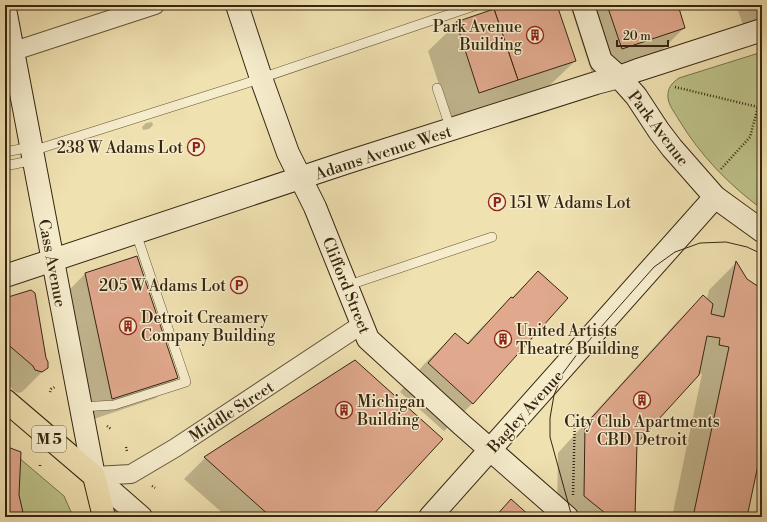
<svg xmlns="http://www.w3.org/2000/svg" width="767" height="522" font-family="'Libre Bodoni',serif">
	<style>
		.green { fill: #bdc289; stroke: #7a744d }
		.shadow { fill: #0003 }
		.building { fill: #e0a88d; stroke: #362611 }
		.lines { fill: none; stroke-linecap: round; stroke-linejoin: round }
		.lane-casing { stroke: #645539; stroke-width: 10 }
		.street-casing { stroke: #645539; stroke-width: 20 }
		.secondary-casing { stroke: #362611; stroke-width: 24 }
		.primary-casing { stroke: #362611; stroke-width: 24 }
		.path { stroke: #362611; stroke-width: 2.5; stroke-dasharray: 1 2; stroke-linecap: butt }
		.lane { stroke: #f5eccc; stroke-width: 9 }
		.street { stroke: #f5eccc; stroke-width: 18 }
		.secondary { stroke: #f5eccc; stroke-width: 22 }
		.primary { stroke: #f0e1b1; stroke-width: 22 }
		.tram { stroke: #362611; stroke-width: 1 }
		.labels { text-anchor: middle; stroke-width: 3; stroke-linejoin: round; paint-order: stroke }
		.shield { fill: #f5eccc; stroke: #6f6149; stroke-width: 1 }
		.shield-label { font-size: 15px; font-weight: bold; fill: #362611 }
		.poi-label { font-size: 16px; fill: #362611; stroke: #f5eccc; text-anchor: start }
		.street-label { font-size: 16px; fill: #362611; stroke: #f5eccc }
	</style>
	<rect width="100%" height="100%" fill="#f0e1b1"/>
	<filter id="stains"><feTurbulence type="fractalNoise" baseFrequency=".005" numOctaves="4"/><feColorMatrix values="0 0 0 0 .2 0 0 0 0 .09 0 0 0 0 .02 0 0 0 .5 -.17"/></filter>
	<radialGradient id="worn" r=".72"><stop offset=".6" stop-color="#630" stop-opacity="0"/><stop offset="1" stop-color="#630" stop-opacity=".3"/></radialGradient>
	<!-- green -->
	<g class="green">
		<path d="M762,52V209C729,185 700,155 679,120C675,113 669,106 668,98C667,88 672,83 679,78Z"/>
		<polygon points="5,446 64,496 72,514 59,517 5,517"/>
	</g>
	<!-- shadow -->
	<g class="shadow">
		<polygon points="511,5 556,5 575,61 547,88 451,121 428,51 457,23"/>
		<polygon points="570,5 676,5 684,28 656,56 593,77"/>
		<polygon points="736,5 762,5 762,18 743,25"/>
		<polygon points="152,122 153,125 149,129 143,130 142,127 146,123"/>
		<polygon points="736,263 746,279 762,290 762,441 746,517 672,517 702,374 698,373 636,443 634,517 557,517 558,453 675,324 703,296 707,299 709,290"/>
		<polygon points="538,272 473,403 444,431 400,392 426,362 455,334 466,344 483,326"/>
		<polygon points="85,274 177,378 156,398 91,420 64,295"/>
		<polygon points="5,299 47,367 22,392 18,393 14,391 5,381"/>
		<polygon points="355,361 370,517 227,517 184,479 205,458"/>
	</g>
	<!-- building -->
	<g class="building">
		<polygon points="507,5 557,5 576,61 518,80 494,9"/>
		<polygon points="607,5 678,5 685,28 622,49"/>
		<polygon points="494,9 518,80 479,93 456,22"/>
		<polygon points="137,256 178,378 112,399 85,273"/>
		<polygon points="736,261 747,279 762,289 762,446 747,517 693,517 729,347 719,345 720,338 707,336 699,375 637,443 635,517 610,517 584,496 585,425 703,295 713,304 711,314 724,317"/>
		<polygon points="538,271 568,298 473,404 428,363 455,333 468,344 511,297 513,298"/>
		<polygon points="31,290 35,293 46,358 48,362 48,368 42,372 35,370 33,366 5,342 5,298"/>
		<polygon points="355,360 443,439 371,517 271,517 204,457"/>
		<polygon points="5,446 21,452 19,495 24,517 5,517"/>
		<polygon points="511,499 531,517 495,517"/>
	</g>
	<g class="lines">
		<!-- lane casing -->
		<g class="lane-casing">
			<g id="lane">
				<polyline points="437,88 451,130"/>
				<polyline points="32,151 244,84 477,5"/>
				<polyline points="5,152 31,147"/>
				<polyline points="5,166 34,160"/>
				<polyline points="346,286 492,237"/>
				<polyline points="81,407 114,405 186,382 136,233"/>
			</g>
		</g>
		<!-- street casing -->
		<g class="street-casing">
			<g id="street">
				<polyline points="5,54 155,5"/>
				<polyline points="94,476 131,474 175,448 361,325"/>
			</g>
		</g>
		<!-- secondary casing -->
		<g class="secondary-casing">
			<g id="secondary">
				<polyline points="237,5 261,78 288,153 315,207 368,339 462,425 567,517"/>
				<polyline points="583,5 601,61 619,77 636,96 659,131 672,148 715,197 762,231"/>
				<polyline points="5,9 94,476 141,517"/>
				<polyline points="5,276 348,162 596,83 619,77 638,70 762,30"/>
				<polyline points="430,517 715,197"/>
			</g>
		</g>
		<!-- primary casing -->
		<g class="primary-casing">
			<polyline id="primary" points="5,400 94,476 104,517"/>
		</g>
		<!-- path -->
		<g class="path">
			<polyline points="675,87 762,108"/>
			<polyline points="721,169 750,137 758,107"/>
			<polyline points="50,392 51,389 55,387"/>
			<polyline points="107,426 111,429"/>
			<polyline points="126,447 127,451"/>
			<polyline points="40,466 40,463"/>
			<polyline points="152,486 155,488"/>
			<polyline points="573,495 575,413"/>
		</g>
		<!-- lane -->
		<use href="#lane" class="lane"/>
		<!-- street -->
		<use href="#street" class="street"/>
		<!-- secondary -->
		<use href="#secondary" class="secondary"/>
		<!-- primary -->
		<use href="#primary" class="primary"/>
		<!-- tram -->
		<polyline class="tram" points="572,517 550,437 550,418 554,395 563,373 578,353 654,267 675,252 700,243 726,242 747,247 762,254"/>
	</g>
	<!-- icons -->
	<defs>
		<g id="building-ring" transform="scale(0.9)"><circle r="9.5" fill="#f5eccc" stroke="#8f2418" stroke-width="1.5"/><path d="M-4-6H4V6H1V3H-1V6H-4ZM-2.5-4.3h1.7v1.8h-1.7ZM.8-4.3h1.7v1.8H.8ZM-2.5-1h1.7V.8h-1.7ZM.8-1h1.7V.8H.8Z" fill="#8f2418"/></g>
		<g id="parking-ring" transform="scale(0.9)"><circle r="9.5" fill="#f5eccc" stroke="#8f2418" stroke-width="1.5"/><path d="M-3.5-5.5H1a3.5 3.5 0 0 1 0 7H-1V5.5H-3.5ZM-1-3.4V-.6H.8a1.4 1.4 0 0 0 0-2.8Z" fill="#8f2418"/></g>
	</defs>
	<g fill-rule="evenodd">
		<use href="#building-ring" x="535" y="35"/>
		<use href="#parking-ring" x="196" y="147"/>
		<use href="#parking-ring" x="497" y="202"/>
		<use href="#parking-ring" x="239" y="285"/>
		<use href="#building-ring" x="128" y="326"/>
		<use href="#building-ring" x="503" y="339"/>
		<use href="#building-ring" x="642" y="400"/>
		<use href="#building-ring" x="344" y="410"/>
	</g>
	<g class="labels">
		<!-- shield labels -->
		<rect class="shield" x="32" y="426" width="34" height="26" rx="3"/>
		<g class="shield-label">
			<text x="49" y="444">M 5</text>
		</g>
		<!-- poi labels -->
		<g class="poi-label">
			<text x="522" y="32" text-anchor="end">Park Avenue<tspan x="522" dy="18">Building</tspan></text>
			<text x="183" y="153" text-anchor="end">238 W Adams Lot</text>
			<text x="510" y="208">151 W Adams Lot</text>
			<text x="226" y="291" text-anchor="end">205 W Adams Lot</text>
			<text x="141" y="323">Detroit Creamery<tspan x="141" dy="18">Company Building</tspan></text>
			<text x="516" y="336">United Artists<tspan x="516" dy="18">Theatre Building</tspan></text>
			<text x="357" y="407">Michigan<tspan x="357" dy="18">Building</tspan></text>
			<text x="642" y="427" text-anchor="middle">City Club Apartments<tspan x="642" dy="18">CBD Detroit</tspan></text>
		</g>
		<!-- street labels -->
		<g class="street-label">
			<text transform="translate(659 128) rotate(53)" y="6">Park Avenue</text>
			<text transform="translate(383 152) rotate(-18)" y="6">Adams Avenue West</text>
			<text transform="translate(53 263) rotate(79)" y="6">Cass Avenue</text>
			<text transform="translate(347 285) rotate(68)" y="6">Clifford Street</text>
			<text transform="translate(231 411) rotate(-33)" y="6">Middle Street</text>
			<text transform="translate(525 411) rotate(-48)" y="6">Bagley Avenue</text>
		</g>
	</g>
	<!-- margin -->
	<rect width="767" height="522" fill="none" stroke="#f0e1b1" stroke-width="20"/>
	<rect x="6" y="6" width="755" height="510" fill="none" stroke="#362611" stroke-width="2"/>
	<rect x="10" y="10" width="747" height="502" fill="none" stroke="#362611"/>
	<!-- scale -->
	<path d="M617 40v6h51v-6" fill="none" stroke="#362611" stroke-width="2"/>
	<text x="623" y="40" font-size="12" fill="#362611" stroke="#f5eccc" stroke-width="3" paint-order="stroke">20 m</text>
	<rect width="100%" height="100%" filter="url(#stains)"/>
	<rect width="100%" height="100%" fill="url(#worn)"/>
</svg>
